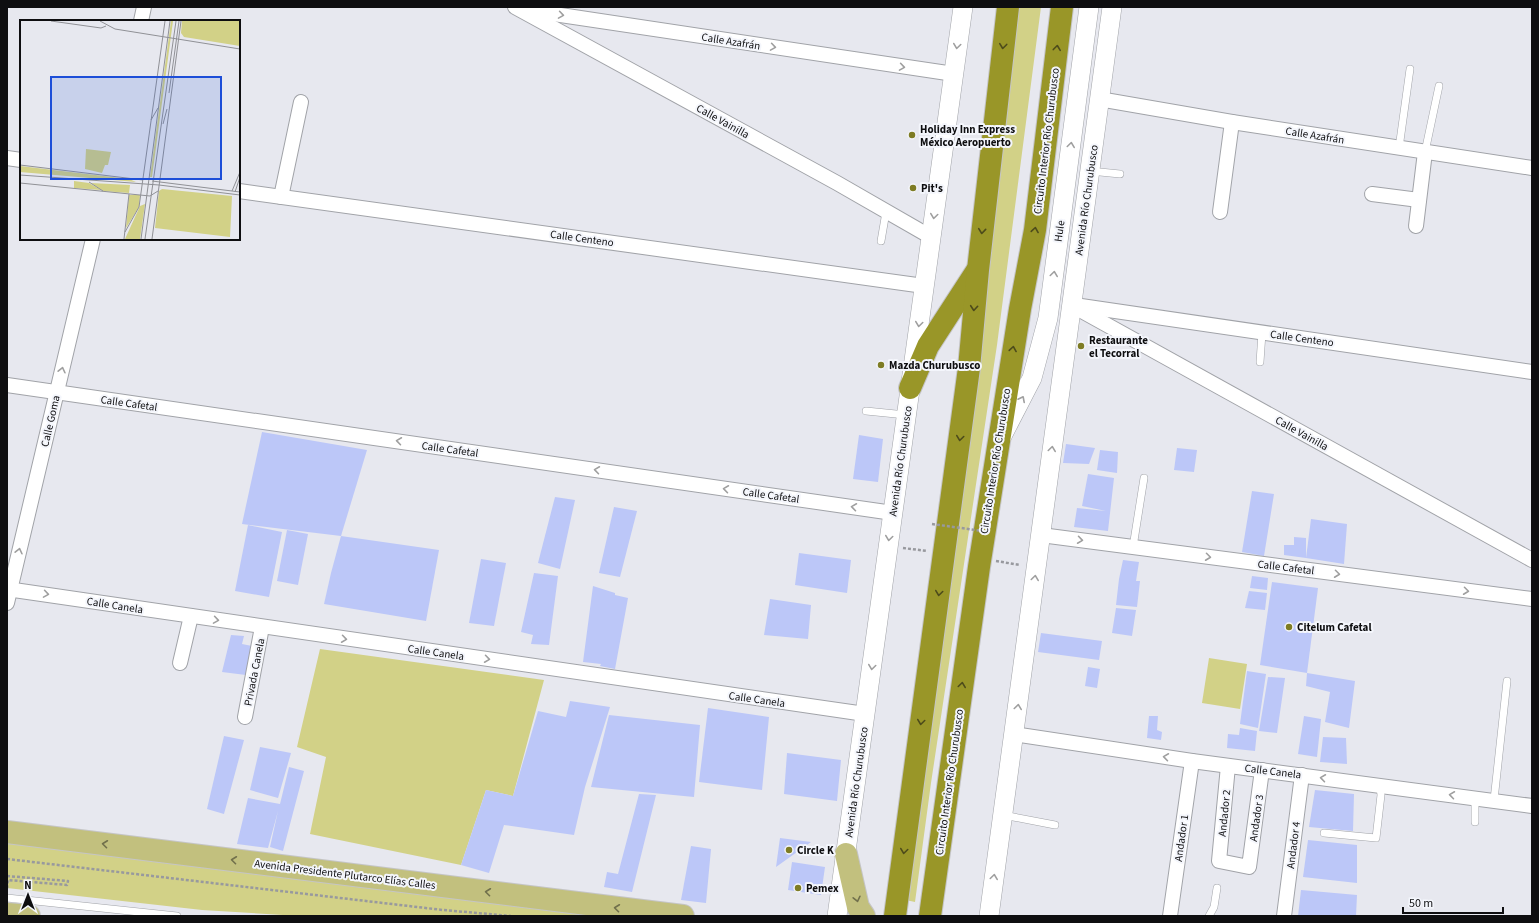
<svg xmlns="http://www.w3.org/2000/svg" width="1539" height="923" font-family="'Source Sans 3',sans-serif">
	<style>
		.green { fill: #d2d187 }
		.building { fill: #bcc7f8 }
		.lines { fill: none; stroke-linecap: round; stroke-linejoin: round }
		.service-casing { stroke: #a1a3a8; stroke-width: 8 }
		.minor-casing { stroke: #a1a3a8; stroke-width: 16 }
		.secondary-casing { stroke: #a1a3a8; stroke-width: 20 }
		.primary-casing { stroke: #c5c5c6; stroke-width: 24 }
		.motorway-casing { stroke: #c5c5c6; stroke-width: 24 }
		.path { stroke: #98999e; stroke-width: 2.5; stroke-dasharray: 3 2; stroke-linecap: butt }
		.service { stroke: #fff; stroke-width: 7 }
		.minor { stroke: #fff; stroke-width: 14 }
		.secondary { stroke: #fff; stroke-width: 19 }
		.primary { stroke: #c2c07e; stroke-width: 22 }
		.motorway { stroke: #999628; stroke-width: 22 }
		.path-bridge { stroke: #98999e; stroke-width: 2.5; stroke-dasharray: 3 2; stroke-linecap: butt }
		.oneway { stroke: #9f9f9f }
		.oneway2 { stroke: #4d4b1b }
		.oneway3 { stroke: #71704c }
		.poi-dot { fill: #7e7c24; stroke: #f4f6fc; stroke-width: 1.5 }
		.labels { text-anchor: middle; stroke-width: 4; stroke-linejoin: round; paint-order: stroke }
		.street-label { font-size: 11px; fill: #0e0e10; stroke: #f4f6fc }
		.poi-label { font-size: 11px; font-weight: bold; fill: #0e0e10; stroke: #f4f6fc; text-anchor: start }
		.inset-road { fill: none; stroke: #909196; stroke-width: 1 }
		.view { fill: #1d4ed8; fill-opacity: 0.15; stroke: #1d4ed8; stroke-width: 2 }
		.inset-edge { fill: none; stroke: #0e0e10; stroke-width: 2 }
	</style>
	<rect width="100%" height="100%" fill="#e7e8ef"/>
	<!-- green -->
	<g class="green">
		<polygon points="1017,7 1041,7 997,345 931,783 915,902 901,899"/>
		<polygon points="320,649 544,680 513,796 486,790 461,865 310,834 326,757 297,747"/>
		<polygon points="1209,658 1247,664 1240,709 1202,703"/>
		<polygon points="7,836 646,916 299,916 202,910 7,888"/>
	</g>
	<!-- building -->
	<g class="building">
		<polygon points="262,432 367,450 341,536 242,524"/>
		<polygon points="859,435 883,439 878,482 853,479"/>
		<polygon points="1066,444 1095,448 1089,464 1063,463"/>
		<polygon points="1177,448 1197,450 1194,472 1174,470"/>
		<polygon points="1100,450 1118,452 1117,473 1097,470"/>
		<polygon points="1088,474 1114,478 1108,531 1074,527 1077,508 1106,511 1082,506"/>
		<polygon points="1252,491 1274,494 1264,556 1242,552"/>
		<polygon points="555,497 575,500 560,569 538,563"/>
		<polygon points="614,507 637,511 620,577 599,573"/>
		<polygon points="1311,519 1347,524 1344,564 1306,558"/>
		<polygon points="248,525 282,532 269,597 235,591"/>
		<polygon points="287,530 308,534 298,585 277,581"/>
		<polygon points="341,536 439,550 426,621 324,604 331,573"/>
		<polygon points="1294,537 1306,538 1306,558 1284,555 1284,545 1294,545"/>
		<polygon points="799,553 851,560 847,593 795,585"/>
		<polygon points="481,559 506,563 494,626 469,623"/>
		<polygon points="1123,560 1139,562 1136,581 1140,581 1137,607 1116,605 1119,579"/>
		<polygon points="534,573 558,576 549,645 531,644 533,635 521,632"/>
		<polygon points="1252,576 1268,578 1267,590 1250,588"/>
		<polygon points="1272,582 1318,588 1307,673 1260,665"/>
		<polygon points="593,586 615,593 615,595 628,598 615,669 600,666 601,664 583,662"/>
		<polygon points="1249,591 1267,593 1265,610 1245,608"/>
		<polygon points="770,599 811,605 808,639 764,635"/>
		<polygon points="1116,608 1136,610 1132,636 1112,633"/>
		<polygon points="1041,633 1102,641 1099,660 1038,652"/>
		<polygon points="231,635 244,636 242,644 252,646 246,675 222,672"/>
		<polygon points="1088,667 1100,669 1097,688 1085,686"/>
		<polygon points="1247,671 1266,674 1258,728 1240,724"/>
		<polygon points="1307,673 1355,681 1349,728 1325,722 1330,692 1306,686"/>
		<polygon points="1268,677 1285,678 1277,733 1259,731"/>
		<polygon points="570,701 610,707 585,787 574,835 504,825 489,873 461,865 486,790 513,796 538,711 566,717"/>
		<polygon points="708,708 769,717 762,790 699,782"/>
		<polygon points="609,715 700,725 694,797 591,787"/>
		<polygon points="1149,716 1158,716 1157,730 1162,732 1161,740 1147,738"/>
		<polygon points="1304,716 1321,719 1317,757 1298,754"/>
		<polygon points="1240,728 1257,731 1255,751 1227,748 1228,734 1239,735"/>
		<polygon points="224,736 244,740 224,814 207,809"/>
		<polygon points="1323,737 1346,738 1347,764 1320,762"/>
		<polygon points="260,747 291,753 278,798 250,790"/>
		<polygon points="787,753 841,760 837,801 784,794"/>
		<polygon points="289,767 304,771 283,851 270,847 278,811 268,848 237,844 248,798 280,804"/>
		<polygon points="1315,790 1354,794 1353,831 1309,827"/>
		<polygon points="639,794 656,795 632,892 604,887 607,872 618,874"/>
		<polygon points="780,838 811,842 776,867"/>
		<polygon points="1308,840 1357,845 1357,883 1303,877"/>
		<polygon points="691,846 711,849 706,903 681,900"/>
		<polygon points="792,862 825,867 821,895 788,890"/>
		<polygon points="1301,890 1357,895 1356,916 1298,916"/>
	</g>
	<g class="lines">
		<!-- service casing -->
		<g class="service-casing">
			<g id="service">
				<polyline points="1399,148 1410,69"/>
				<polyline points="1425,152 1439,86"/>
				<polyline points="1090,171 1120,174"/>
				<polyline points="881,241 886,212"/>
				<polyline points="1260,362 1262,333"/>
				<polyline points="866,411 906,415"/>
				<polyline points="1133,547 1144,478"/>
				<polyline points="1494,800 1507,681"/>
				<polyline points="1003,815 1055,825"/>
				<polyline points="1475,822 1475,799"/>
				<polyline points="1324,833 1376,838 1381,795 1380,786"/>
				<polyline points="7,898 177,916"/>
				<polyline points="1209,916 1214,907 1217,888"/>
			</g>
		</g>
		<!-- minor casing -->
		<g class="minor-casing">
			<g id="minor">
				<polyline points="515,7 837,183 931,237"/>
				<polyline points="527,10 954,74"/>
				<polyline points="141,21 144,7"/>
				<polyline points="1099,99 1232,122 1532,168"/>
				<polyline points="7,158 21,160"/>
				<polyline points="239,191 924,286"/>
				<polyline points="1372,194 1419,200"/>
				<polyline points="281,197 301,102"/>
				<polyline points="1220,212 1232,122"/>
				<polyline points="1416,226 1425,152"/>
				<polyline points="1071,305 1532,560"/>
				<polyline points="1081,306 1532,372"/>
				<polyline points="7,385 893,513"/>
				<polyline points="1041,535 1532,599"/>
				<polyline points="7,589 865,714"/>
				<polyline points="7,603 93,239"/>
				<polyline points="180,663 191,616"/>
				<polyline points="245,717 262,627"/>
				<polyline points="1014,734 1192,761 1532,806"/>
				<polyline points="1228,766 1219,861 1249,867 1262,770"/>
				<polyline points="1170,916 1192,761"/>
				<polyline points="1284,916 1302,775"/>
			</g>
		</g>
		<!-- secondary casing -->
		<g class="secondary-casing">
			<g id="secondary">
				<polyline points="1002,436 1032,378 1048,318 1089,7"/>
				<polyline points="837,916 963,7"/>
				<polyline points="989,916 1112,7"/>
			</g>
		</g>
		<!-- primary casing -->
		<g class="primary-casing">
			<g id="primary">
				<polyline points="7,832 683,916"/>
				<polyline points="846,854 858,907 864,916"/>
				<polyline points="7,914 29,916"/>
			</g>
		</g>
		<!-- motorway casing -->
		<g class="motorway-casing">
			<g id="motorway">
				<polyline points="910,388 928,346 976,272"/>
				<polyline points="895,916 969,368 978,270 1008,7"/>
				<polyline points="930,916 979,567 1020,309 1035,230 1062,7"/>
			</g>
		</g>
		<!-- path -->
		<g class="path">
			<polyline points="903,548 927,551"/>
			<polyline points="996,561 1020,565"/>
			<polyline points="7,859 443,910 511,916"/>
			<polyline points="7,876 68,881 67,885 8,880 7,889"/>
		</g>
		<!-- service -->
		<use href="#service" class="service"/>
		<!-- minor -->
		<use href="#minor" class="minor"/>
		<!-- secondary -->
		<use href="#secondary" class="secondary"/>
		<!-- primary -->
		<use href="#primary" class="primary"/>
		<!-- motorway -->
		<use href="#motorway" class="motorway"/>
		<!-- path-bridge -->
		<polyline class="path-bridge" points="932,524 990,532"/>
	</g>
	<!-- one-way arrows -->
	<defs><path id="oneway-chevron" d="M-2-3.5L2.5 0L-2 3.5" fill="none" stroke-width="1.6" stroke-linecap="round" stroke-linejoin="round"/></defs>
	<g class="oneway">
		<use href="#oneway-chevron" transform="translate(561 15) rotate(9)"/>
		<use href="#oneway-chevron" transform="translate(957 46) rotate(98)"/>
		<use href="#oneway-chevron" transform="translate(773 47) rotate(9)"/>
		<use href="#oneway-chevron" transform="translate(902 67) rotate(9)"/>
		<use href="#oneway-chevron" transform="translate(1071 145) rotate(-82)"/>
		<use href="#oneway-chevron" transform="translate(934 216) rotate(98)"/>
		<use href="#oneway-chevron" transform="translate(1054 274) rotate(-82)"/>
		<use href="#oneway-chevron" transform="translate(919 324) rotate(98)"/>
		<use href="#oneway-chevron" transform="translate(62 370) rotate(-77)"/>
		<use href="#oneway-chevron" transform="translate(1022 399) rotate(-63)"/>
		<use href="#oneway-chevron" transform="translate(399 441) rotate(-172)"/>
		<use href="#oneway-chevron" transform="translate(1052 449) rotate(-82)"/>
		<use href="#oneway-chevron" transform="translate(597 470) rotate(-172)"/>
		<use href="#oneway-chevron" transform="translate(726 489) rotate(-172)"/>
		<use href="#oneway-chevron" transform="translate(854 507) rotate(-172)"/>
		<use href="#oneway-chevron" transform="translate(889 538) rotate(98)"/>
		<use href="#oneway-chevron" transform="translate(1080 540) rotate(8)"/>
		<use href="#oneway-chevron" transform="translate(19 551) rotate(-77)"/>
		<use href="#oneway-chevron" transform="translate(1208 557) rotate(7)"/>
		<use href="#oneway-chevron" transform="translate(1337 574) rotate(7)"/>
		<use href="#oneway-chevron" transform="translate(1035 578) rotate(-82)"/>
		<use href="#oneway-chevron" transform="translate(1466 591) rotate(7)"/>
		<use href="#oneway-chevron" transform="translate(46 594) rotate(9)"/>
		<use href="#oneway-chevron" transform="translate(216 620) rotate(9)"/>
		<use href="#oneway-chevron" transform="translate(344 639) rotate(8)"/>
		<use href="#oneway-chevron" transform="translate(487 659) rotate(8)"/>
		<use href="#oneway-chevron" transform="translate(872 667) rotate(98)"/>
		<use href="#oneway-chevron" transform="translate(1018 707) rotate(-82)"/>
		<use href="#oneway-chevron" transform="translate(1166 757) rotate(-172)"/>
		<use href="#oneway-chevron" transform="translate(1323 778) rotate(-172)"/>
		<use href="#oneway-chevron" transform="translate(1452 795) rotate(-172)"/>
		<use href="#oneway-chevron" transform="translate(994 877) rotate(-82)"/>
	</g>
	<g class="oneway2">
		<use href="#oneway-chevron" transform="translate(1003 46) rotate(97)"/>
		<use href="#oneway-chevron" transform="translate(1057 48) rotate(-83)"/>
		<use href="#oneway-chevron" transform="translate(1035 230) rotate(-81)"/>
		<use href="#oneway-chevron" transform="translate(982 231) rotate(96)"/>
		<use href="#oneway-chevron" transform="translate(974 308) rotate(95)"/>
		<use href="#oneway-chevron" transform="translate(1013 349) rotate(-81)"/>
		<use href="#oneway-chevron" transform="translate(960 438) rotate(98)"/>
		<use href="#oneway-chevron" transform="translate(939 593) rotate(98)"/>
		<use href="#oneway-chevron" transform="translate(962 685) rotate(-82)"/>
		<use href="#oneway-chevron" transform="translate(921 722) rotate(98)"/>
		<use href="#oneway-chevron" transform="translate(904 851) rotate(98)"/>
	</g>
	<g class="oneway3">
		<use href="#oneway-chevron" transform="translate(105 844) rotate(-173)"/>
		<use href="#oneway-chevron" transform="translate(234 860) rotate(-173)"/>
		<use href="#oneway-chevron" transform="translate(488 892) rotate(-173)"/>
		<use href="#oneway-chevron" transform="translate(857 899) rotate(77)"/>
		<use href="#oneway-chevron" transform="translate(617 908) rotate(-173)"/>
	</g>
	<!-- markers -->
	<g class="poi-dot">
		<circle cx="912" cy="135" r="4"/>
		<circle cx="913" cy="188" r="4"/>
		<circle cx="1081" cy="346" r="4"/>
		<circle cx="881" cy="365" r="4"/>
		<circle cx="1289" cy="627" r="4"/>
		<circle cx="789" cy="850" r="4"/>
		<circle cx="798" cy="888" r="4"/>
	</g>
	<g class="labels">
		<!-- street labels -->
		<g class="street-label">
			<text transform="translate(731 41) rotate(9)" y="4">Calle Azafrán</text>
			<text transform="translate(723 121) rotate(29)" y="4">Calle Vainilla</text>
			<text transform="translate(1315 135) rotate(9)" y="4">Calle Azafrán</text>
			<text transform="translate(1046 141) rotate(-83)" y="4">Circuito Interior Río Churubusco</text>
			<text transform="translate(1086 200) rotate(-82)" y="4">Avenida Río Churubusco</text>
			<text transform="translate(1059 231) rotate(-82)" y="4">Hule</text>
			<text transform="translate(582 238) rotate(8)" y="4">Calle Centeno</text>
			<text transform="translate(1302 338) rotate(8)" y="4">Calle Centeno</text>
			<text transform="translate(129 403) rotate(8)" y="4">Calle Cafetal</text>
			<text transform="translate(50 421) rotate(-77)" y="4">Calle Goma</text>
			<text transform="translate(1302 433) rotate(29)" y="4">Calle Vainilla</text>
			<text transform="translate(450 449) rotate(8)" y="4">Calle Cafetal</text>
			<text transform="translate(900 461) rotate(-82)" y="4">Avenida Río Churubusco</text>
			<text transform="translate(995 461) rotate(-81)" y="4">Circuito Interior Río Churubusco</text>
			<text transform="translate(771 495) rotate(8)" y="4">Calle Cafetal</text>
			<text transform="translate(1286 567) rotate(7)" y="4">Calle Cafetal</text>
			<text transform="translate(115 605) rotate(9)" y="4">Calle Canela</text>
			<text transform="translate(436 652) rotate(8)" y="4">Calle Canela</text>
			<text transform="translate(254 672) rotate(-79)" y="4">Privada Canela</text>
			<text transform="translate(757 699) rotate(8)" y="4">Calle Canela</text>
			<text transform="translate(1273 771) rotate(7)" y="4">Calle Canela</text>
			<text transform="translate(856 782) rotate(-82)" y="4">Avenida Río Churubusco</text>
			<text transform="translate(949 782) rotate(-82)" y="4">Circuito Interior Río Churubusco</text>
			<text transform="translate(1224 813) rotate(-84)" y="4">Andador 2</text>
			<text transform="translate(1256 818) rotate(-82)" y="4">Andador 3</text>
			<text transform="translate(1181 838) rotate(-82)" y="4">Andador 1</text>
			<text transform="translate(1293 845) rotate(-83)" y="4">Andador 4</text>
			<text transform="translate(345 874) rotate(7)" y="4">Avenida Presidente Plutarco Elías Calles</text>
		</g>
		<!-- poi labels -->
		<g class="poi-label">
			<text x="920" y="133">Holiday Inn Express<tspan x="920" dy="13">México Aeropuerto</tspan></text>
			<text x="921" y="192">Pit's</text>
			<text x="1089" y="344">Restaurante<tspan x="1089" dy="13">el Tecorral</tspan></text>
			<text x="889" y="369">Mazda Churubusco</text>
			<text x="1297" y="631">Citelum Cafetal</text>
			<text x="797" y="854">Circle K</text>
			<text x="806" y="892">Pemex</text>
		</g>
	</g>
	<!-- overview -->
	<g transform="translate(20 20)">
		<rect width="220" height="220" fill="#e7e8ef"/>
		<path d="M151,1H153L132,157H130ZM162,1H220V26L164,17L161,13ZM66,129L91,132L88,145H85L82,153L65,149ZM0,146L109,159L116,162L0,152ZM54,161L69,163L81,170L54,168ZM71,163L110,165L109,173L83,171ZM142,169L212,176L210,217L135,208L139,171ZM109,175H120L119,187L106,208ZM125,184L120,219H105L120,186Z" fill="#d2d187"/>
		<path class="inset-road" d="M31,1L81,8L86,6M80,1L95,9L220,29M149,73L159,1M131,100L138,88M143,104L147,89M0,145L123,160M0,155L139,165L220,175M132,161L220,172M69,162L83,171M0,163L130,176L138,171M212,171L220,152M215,172L220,157M105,212L119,187L145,1M104,219L109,174M121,219L150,1M125,219L156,1M132,219L161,1"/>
		<path class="view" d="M31,57H201V159H31Z"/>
		<rect width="220" height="220" class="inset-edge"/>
	</g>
	<!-- border -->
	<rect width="1539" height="923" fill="none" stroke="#0e0e10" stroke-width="16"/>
	<!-- north arrow -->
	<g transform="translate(28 895)" stroke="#f4f6fc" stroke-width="3" paint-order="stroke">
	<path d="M0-3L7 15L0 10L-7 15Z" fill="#0e0e10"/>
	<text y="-6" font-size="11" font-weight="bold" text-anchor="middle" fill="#0e0e10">N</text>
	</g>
	<!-- scale -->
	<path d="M1403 907v6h100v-6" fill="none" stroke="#0e0e10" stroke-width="2"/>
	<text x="1409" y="907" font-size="12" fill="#0e0e10" stroke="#f4f6fc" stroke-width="3" paint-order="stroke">50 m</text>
</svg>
